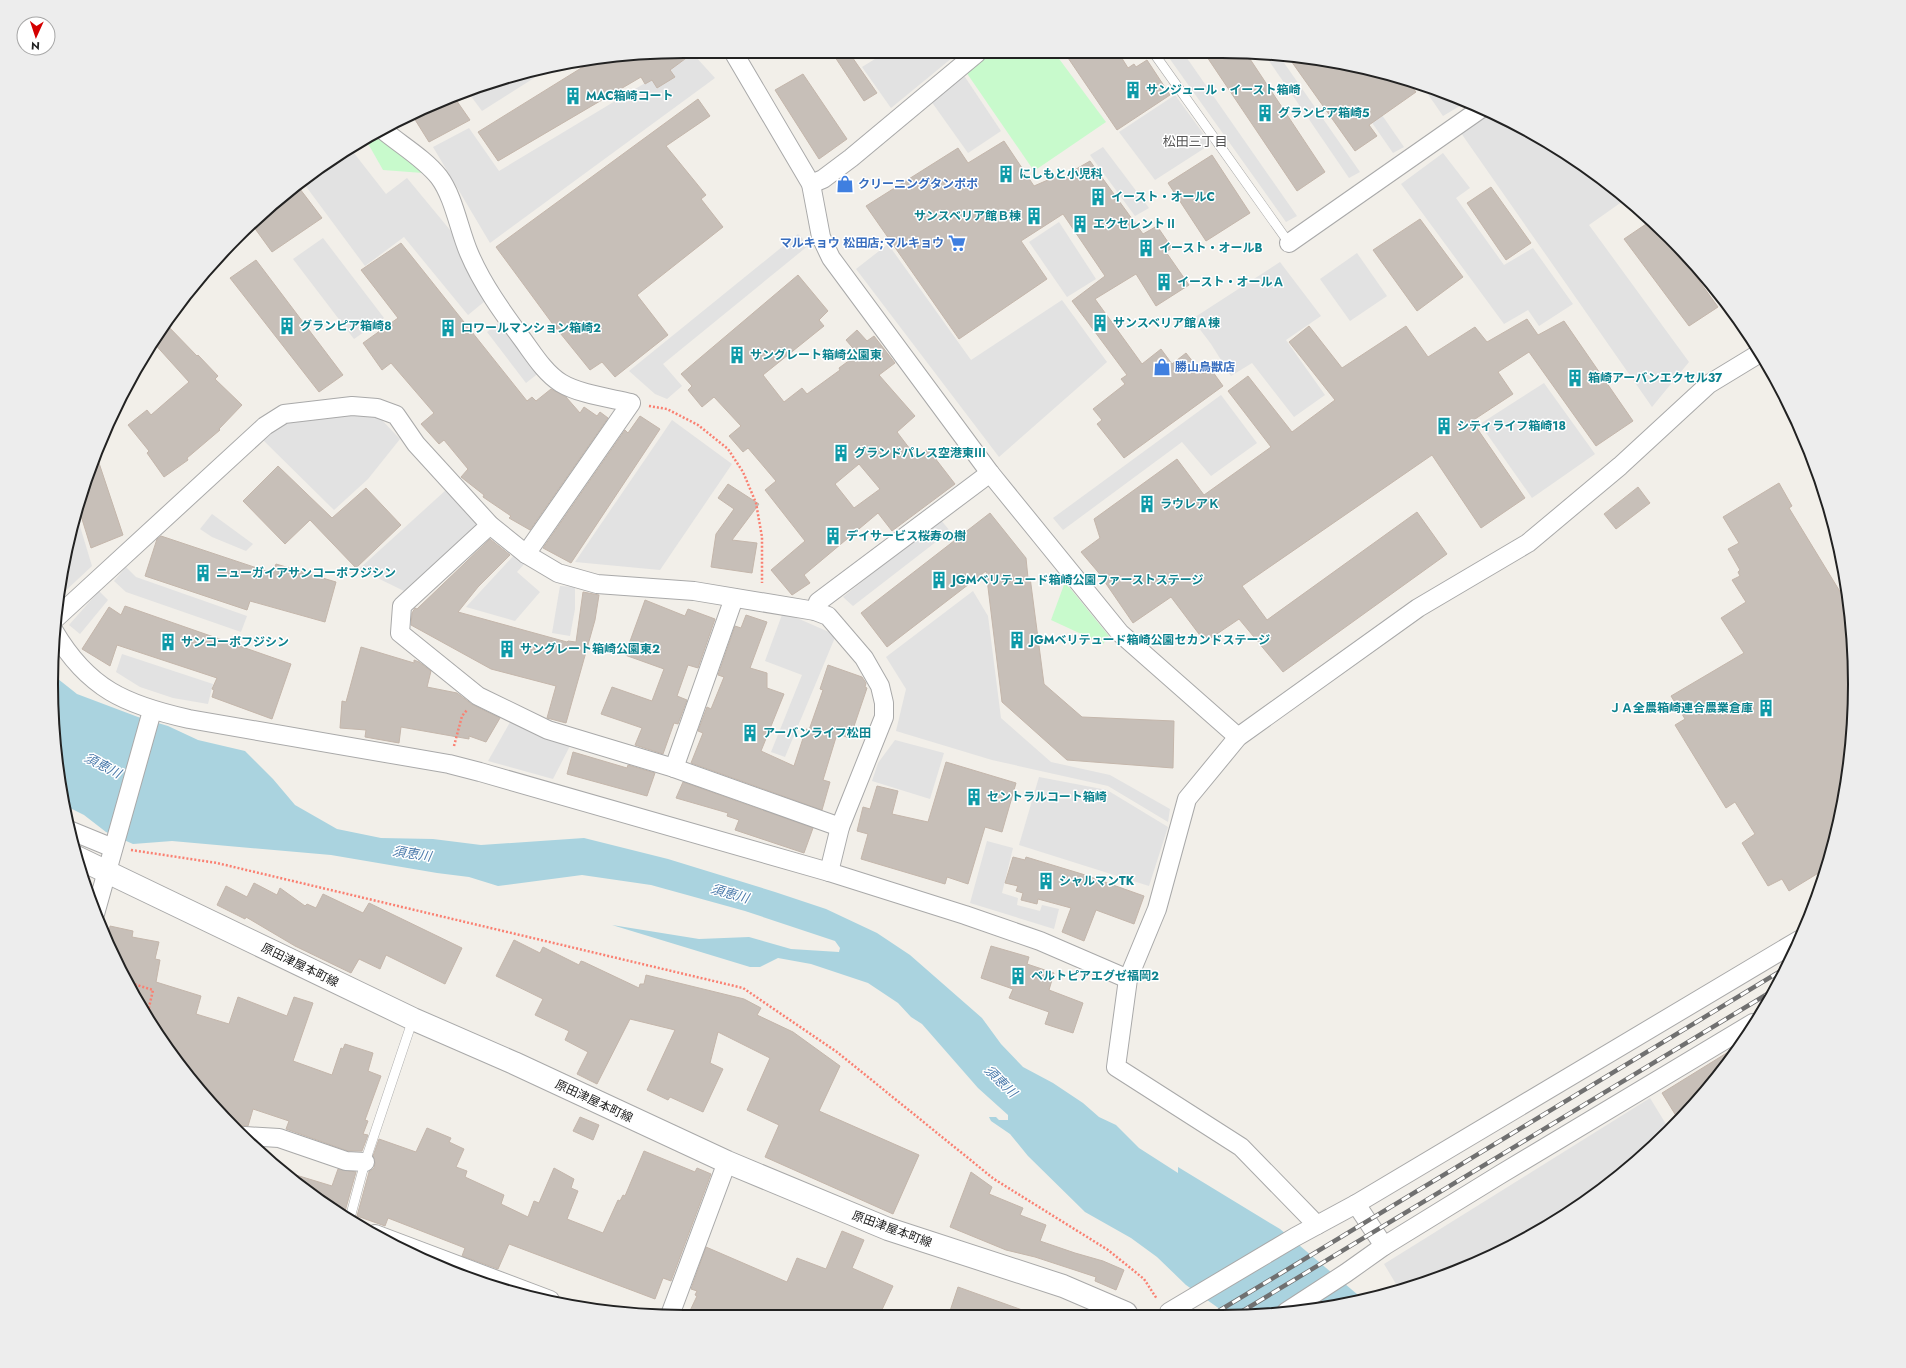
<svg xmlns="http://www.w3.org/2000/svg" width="1906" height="1368" font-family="Jost,'Noto Sans JP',sans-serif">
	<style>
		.park { fill: #c8facc }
		.parking { fill: #e2e2e2 }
		.water { fill: #aad3df }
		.building { fill: #c7bfb8; stroke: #c4b6ab; fill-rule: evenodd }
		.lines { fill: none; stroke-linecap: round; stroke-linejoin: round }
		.service-casing { stroke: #a9a9a9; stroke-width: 10 }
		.minor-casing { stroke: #a9a9a9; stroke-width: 20 }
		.tertiary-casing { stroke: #a9a9a9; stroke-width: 24 }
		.path { stroke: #fa8072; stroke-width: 2.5; stroke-dasharray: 2 2; stroke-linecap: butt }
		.service { stroke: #fff; stroke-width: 9 }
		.minor { stroke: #fff; stroke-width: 18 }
		.tertiary { stroke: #fff; stroke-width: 22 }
		.rail-casing { stroke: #707070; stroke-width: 4.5 }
		.rail { stroke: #fff; stroke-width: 3; stroke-dasharray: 9; stroke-linecap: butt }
		.labels { text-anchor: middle; stroke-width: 3; stroke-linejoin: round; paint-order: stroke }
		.culture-label { font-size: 12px; font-weight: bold; fill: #0d838f; stroke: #fff; text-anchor: start }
		.shop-label { font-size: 12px; font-weight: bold; fill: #366cbe; stroke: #fff; text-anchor: start }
		.street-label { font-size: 12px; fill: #222; stroke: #fff }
		.neighbourhood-label { font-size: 13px; fill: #555; stroke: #fff }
		.water-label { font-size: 13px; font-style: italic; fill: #4a7aab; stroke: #fff }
		.rim { fill: none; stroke: #222; stroke-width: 2 }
	</style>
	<rect width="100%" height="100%" fill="#f2efe9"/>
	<!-- park -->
	<g class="park">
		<polygon points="1054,52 1106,122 1034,171 966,72 989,53"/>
		<polygon points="377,134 400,150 423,173 383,170 366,140"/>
		<polygon points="1065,582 1109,636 1103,644 1051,620"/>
	</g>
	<!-- parking -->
	<g class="parking">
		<polygon points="1172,51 1182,51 1297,216 1286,222 1167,55"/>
		<polygon points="948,53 952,58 891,108 862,67 883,54"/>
		<polygon points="1265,55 1280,57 1360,172 1349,178"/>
		<polygon points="690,56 695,56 715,78 490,243 433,147 469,128 499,171"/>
		<polygon points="1330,62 1346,63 1404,147 1393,153"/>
		<polygon points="553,66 482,111 467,91 520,73"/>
		<polygon points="963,74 1001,131 968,153 931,101"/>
		<polygon points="1423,87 1464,99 1468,101 1443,116"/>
		<polygon points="1175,95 1211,144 1155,180 1119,132"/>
		<polygon points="1491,112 1539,136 1626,199 1589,225 1689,362 1652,407 1461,133"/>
		<polygon points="1103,147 1149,208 1135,216 1090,155"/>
		<polygon points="350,148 386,194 407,178 455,236 485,301 468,315 404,237 365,266 302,181 333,158"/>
		<polygon points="1443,153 1470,188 1456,198 1504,265 1533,248 1573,304 1539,326 1528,310 1504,324 1401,184"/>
		<polygon points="1059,222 1096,279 1067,297 1029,242"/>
		<polygon points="798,234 809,245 663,364 682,386 667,399 655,394 629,371"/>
		<polygon points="323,238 384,318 354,339 293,259"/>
		<polygon points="888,244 971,360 1062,300 1107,362 999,457 856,269"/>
		<polygon points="1357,253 1387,296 1350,321 1320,279"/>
		<polygon points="1280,262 1321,316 1286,340 1325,395 1294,417 1252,363 1231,376 1211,344 1192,319"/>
		<polygon points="500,322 540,372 526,383 487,332"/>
		<polygon points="1544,383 1595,454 1532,498 1480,424"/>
		<polygon points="1221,395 1257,443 1211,476 1182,442 1063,530 1053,518"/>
		<polygon points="362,412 375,413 400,439 368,479 334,510 261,438 288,421"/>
		<polygon points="672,420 732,464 660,570 575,562"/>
		<polygon points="446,490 478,523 404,591 359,569"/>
		<polygon points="76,513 92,566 62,594 59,594 63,561"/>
		<polygon points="212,514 253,544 246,551 212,537 200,529"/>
		<polygon points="940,519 950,531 853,606 843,597"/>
		<polygon points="516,553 527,561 517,572 540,592 515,621 466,607"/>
		<polygon points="126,567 136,577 247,616 241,632 126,592 114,581"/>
		<polygon points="560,586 575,587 575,609 570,636 552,633"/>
		<polygon points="99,591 108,600 80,634 69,625"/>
		<polygon points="973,591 988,616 1001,718 1051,762 1110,775 1170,809 1168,822 1108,786 992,760 896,731 906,689 886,657"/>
		<polygon points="783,612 836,635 785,757 771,752 802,675 765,661"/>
		<polygon points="122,654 213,684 208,704 173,698 140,687 116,672"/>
		<polygon points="513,717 572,742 553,779 488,761"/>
		<polygon points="895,740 944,753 930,799 872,781 878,763"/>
		<polygon points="1039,777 1107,790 1168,827 1149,886 1019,845"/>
		<polygon points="987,841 1013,848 1002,893 1018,898 1017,905 1040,911 1042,905 1059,909 1054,929 970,903"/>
		<polygon points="1650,1098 1669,1129 1639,1160 1581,1205 1502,1252 1406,1288 1396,1284 1384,1264"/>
	</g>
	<!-- water -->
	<polygon class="water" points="53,675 77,694 138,717 168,726 198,740 245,751 273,779 295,805 337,829 381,838 433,839 481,845 584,838 668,859 775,892 826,909 877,933 910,955 982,1018 1001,1044 1023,1067 1053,1083 1083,1103 1099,1117 1116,1125 1139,1148 1178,1173 1178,1167 1280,1229 1364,1300 1305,1312 1224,1312 1186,1285 1157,1257 1131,1238 1085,1212 1028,1156 1010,1134 991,1121 989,1117 996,1117 999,1120 1008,1120 1008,1115 978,1088 922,1024 911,1017 898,1003 868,983 811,964 778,958 760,967 750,967 612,925 699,939 749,937 791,949 839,952 840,948 835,941 745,911 651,885 582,875 498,886 469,877 437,873 331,855 172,841 133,844 106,832 84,815 64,805 56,766"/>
	<!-- building -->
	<g class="building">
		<polygon points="1203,51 1246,53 1325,172 1297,191"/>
		<polygon points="1064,52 1118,52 1128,68 1134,64 1136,67 1147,60 1170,95 1117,130"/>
		<polygon points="833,54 850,54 877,93 864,101"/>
		<polygon points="689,56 670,70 675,77 657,88 652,80 645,84 641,77 498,161 478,132 599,57"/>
		<polygon points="1289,58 1346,63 1408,82 1416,92 1369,125 1377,136 1355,151"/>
		<polygon points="803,74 847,139 819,159 775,90"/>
		<polygon points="454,97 470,120 429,142 414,118"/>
		<polygon points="698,99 710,116 666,146 706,195 701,199 723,227 637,295 668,335 615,377 602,362 590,370 552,323 496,247"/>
		<polygon points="1004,141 1034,186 1057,176 1059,179 1090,161 1143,234 1157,226 1172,248 1166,252 1189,285 1156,306 1136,274 1095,299 1142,364 1161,349 1172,364 1186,353 1197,367 1205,361 1223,386 1124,458 1097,424 1102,420 1093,409 1125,384 1121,379 1127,375 1072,301 1105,276 1063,214 1021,241 1047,279 959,339 866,206 958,148 968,163"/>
		<polygon points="1212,155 1250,213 1206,241 1168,183"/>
		<polygon points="1491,187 1531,243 1506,260 1467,203"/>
		<polygon points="300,189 322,218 272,252 251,223"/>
		<polygon points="1420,219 1463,277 1417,311 1373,250"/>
		<polygon points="1652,220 1665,234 1718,307 1689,326 1624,239"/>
		<polygon points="401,243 527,401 532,397 536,401 551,389 566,397 580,413 584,407 597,416 600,412 608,418 530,530 509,518 511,516 483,497 484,495 461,477 468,469 444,440 439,444 421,424 434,413 391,363 382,370 363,343 398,318 361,270"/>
		<polygon points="256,260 343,375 319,392 230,278"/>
		<path d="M798,275L828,311L819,320L824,326L763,375L784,402L802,388L807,394L840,370L839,368L858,354L846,340L857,330L867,341L874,336L895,363L879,375L915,416L897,432L916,457L928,449L955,484L892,531L878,513L804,575L810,583L792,595L771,570L805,541L765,490L776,481L748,448L743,452L729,436L741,426L714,397L702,407L688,390L692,386L681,374ZM859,464L880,489L854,508L835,484Z"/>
		<polygon points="1527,319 1538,335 1564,321 1633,421 1596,446 1529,352 1498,372 1513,394 1472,421 1525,498 1481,528 1432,455 1242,586 1267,620 1417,512 1447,554 1283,672 1239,619 1205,642 1171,597 1133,623 1098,572 1081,552 1100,538 1094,519 1177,459 1204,495 1271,447 1228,391 1248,376 1292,432 1335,400 1289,342 1309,326 1342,368 1406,326 1428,357 1475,327 1487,342"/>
		<polygon points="165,323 197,356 198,355 218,376 215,379 242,405 219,429 220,430 187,458 188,460 164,477 147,453 149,451 128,425 147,410 151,415 189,382 152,341"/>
		<polygon points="640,416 660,429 571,563 543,548 625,430 628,433"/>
		<polygon points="96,454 123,535 91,548 78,506 85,481"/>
		<polygon points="278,466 332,518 366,488 401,525 356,568 310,520 285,544 243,501"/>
		<polygon points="1779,483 1792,506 1789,508 1850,608 1854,726 1833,848 1825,869 1789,891 1782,879 1768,886 1742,843 1755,834 1735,802 1726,808 1675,725 1685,719 1671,696 1744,653 1721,618 1746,602 1732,580 1740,576 1738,572 1740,570 1728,549 1739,543 1723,517"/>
		<polygon points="728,484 759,504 732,540 757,543 752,573 711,567 716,534 734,509 718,498"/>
		<polygon points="1638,487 1650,503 1616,529 1604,514"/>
		<polygon points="990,513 1026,558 1028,578 1030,577 1044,684 1082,717 1174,721 1173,768 1067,760 1002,702 986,571 887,647 861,613"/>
		<polygon points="161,536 272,573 276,564 336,582 325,622 250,601 247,610 145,576 157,539"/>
		<polygon points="490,539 510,555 478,587 458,612 567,642 568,641 576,642 583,592 599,595 595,620 566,723 547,718 556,686 491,669 411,625 412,613 415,608 417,609"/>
		<polygon points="645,600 685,616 688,609 715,619 698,668 688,665 677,696 687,700 678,724 674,723 663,754 635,745 642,728 601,714 612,687 652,701 664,669 625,655"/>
		<polygon points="125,606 291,664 272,719 212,697 214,690 212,689 217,678 117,645 110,666 82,649 109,607 121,615"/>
		<polygon points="746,615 767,622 750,668 767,673 767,688 784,694 761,751 794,766 806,729 809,730 823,690 820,689 828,665 862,677 866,683 865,687 867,688 850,738 837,734 823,780 830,782 822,810 691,763 703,733 698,731 707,707 711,709 724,677 718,675 735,626 741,628"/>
		<polygon points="361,647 414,663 414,660 419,662 431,671 427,687 457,693 473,705 500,718 486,742 469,736 469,739 401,727 399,743 365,737 366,730 340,728 342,701 346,702"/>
		<polygon points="573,752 627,768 628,765 655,773 647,796 567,774"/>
		<polygon points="946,762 1016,783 1002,832 985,827 968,884 947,877 945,884 861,859 868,834 857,831 863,807 870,809 877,786 898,791 892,814 928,822"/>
		<polygon points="683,782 813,828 804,853 735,830 739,820 727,816 728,813 676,798"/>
		<polygon points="1013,857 1025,860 1026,857 1082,874 1144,896 1134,924 1096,910 1084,941 1062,932 1071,908 1038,899 1037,904 1021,900 1023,893 1016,891 1018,886 1005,883"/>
		<polygon points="254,883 277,895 280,888 305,906 307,904 316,908 323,894 363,913 369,903 462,948 445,984 386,955 380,969 359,959 351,973 295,946 246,917 245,919 217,905 226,886 247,897"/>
		<polygon points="110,926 133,931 132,937 159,942 155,959 160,960 156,982 201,996 196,1014 229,1024 238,997 287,1016 294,997 313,1003 293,1061 332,1075 341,1048 343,1049 345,1044 373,1053 368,1071 381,1076 365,1120 368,1121 363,1134 368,1135 362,1151 348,1151 286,1129 289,1121 253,1109 248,1126 241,1126 238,1129 208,1101 136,1001 107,942"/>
		<polygon points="514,940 540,953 543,947 579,965 581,961 584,962 639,988 640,984 644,984 646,975 744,999 761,1008 757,1015 793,1032 840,1066 819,1111 919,1155 893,1214 765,1157 779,1125 747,1110 770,1058 718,1032 710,1063 723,1069 703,1112 670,1097 668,1100 647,1090 675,1030 630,1019 597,1084 577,1074 588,1052 565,1040 569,1031 535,1015 543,999 496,976"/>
		<polygon points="991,946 1029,957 1027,964 1054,973 1049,990 1083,1003 1073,1033 1045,1024 1049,1012 1009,998 1013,989 981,978"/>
		<polygon points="1738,1046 1724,1070 1678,1119 1662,1093"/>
		<polygon points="580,1117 599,1125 593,1140 573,1131"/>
		<polygon points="427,1128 451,1138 449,1142 464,1149 456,1167 467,1171 465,1177 504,1195 501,1204 528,1217 534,1201 539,1203 554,1168 574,1179 571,1188 578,1191 567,1219 603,1233 618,1200 620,1201 623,1195 625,1196 644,1151 695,1172 697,1168 711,1174 671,1281 663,1278 655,1299 509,1244 498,1269 462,1256 465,1248 388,1218 385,1226 357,1216 369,1172 374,1168 375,1163 373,1156 379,1139 416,1152"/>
		<polygon points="338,1169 356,1172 344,1215 298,1186 285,1173 286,1172 332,1186"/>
		<polygon points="971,1172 992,1187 989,1194 1023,1208 1020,1215 1046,1225 1040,1241 1075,1253 1103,1261 1124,1270 1116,1290 1095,1281 1096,1277 1035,1257 1006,1250 950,1227"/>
		<polygon points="842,1231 864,1240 852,1268 893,1286 880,1314 688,1315 697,1296 695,1295 697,1291 691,1289 706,1247 787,1282 797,1258 826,1269"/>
		<polygon points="958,1287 1025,1311 1025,1313 949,1314"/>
	</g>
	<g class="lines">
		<!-- service casing -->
		<g class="service-casing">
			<g id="service">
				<polyline points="1153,52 1289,243"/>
				<polyline points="350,1218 365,1162 413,1019"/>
			</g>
		</g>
		<!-- minor casing -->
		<g class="minor-casing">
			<g id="minor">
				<polyline points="735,55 811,184 821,237 831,258 990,473 1120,633 1238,737"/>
				<path d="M383,130C401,145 425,159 439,177C454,197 459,230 469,253C482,284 503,313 523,340C534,355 545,373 561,383C579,394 610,398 631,403L526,554"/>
				<polyline points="811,184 823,179 851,158 977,53"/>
				<polyline points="1289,243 1482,108"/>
				<polyline points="490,525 402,606 400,633 478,696 548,730 674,768 840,827"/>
				<polyline points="815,611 818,602 990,473"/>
				<polyline points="55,619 265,426 284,414 352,406 377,408 396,415 416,444 490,525 526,554 558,573 597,584 694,591 815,611 828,616 864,658 880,686 884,703 884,717 840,827 829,872"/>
				<path d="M54,631C88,689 126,705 189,719L449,764L480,772L829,872L965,915L1040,941L1128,979"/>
				<polyline points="674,768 734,598"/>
				<polyline points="69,830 113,848"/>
				<polyline points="95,914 152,711"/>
				<polyline points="245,1136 279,1138 346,1161 365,1162"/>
				<polyline points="1356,1204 1384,1246"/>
				<polyline points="1317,1225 1241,1147 1116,1067 1128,979 1157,909 1187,799 1238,737 1418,608 1528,543 1620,466 1709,384 1760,353"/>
				<polyline points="375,1234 550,1300"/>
				<polyline points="1169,1312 1295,1237 1356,1204 1799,940"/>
				<polyline points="1286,1312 1346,1273 1384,1246 1501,1174 1753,1023"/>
				<polyline points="670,1315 727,1162"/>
			</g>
		</g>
		<!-- tertiary casing -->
		<g class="tertiary-casing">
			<polyline id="tertiary" points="76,857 413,1019 514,1063 727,1162 888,1229 1063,1286 1126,1313"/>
		</g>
		<!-- path -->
		<g class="path">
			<polyline points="649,406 667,409 698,425 728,449 743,472 756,503 762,537 762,583"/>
			<polyline points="454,746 462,716 467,710"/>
			<polyline points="131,850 217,863 743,988 837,1052 994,1179 1108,1250 1144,1279 1157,1299"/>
			<polyline points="127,982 153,990 147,1016"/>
		</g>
		<!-- service -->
		<use href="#service" class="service"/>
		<!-- minor -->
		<use href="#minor" class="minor"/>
		<!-- tertiary -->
		<use href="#tertiary" class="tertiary"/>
		<!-- rail casing -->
		<g class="rail-casing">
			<g id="rail">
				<polyline points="1217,1312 1789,966"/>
				<polyline points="1241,1312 1774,990"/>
			</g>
		</g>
		<!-- rail -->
		<use href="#rail" class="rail"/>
	</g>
	<!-- icons -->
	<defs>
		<g id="building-bare" transform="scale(1.38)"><path d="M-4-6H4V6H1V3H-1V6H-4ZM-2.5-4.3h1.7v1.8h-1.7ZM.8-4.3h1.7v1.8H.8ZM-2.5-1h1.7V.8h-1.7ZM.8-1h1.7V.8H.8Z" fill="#0f9aa8" stroke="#fff" stroke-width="2.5" paint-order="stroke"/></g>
		<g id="shop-bare" transform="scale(1.38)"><path d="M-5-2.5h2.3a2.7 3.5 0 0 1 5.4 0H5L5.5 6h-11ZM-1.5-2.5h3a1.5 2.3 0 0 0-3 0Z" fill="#3f7fe0" stroke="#fff" stroke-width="2.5" paint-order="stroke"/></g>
		<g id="supermarket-bare" transform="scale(1.38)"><path d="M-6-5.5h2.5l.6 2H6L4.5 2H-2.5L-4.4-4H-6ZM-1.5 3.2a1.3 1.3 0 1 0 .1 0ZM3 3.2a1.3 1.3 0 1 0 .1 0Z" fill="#3f7fe0" stroke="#fff" stroke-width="2.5" paint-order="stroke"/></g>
	</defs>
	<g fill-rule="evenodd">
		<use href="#building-bare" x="1133" y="90"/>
		<use href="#building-bare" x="573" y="96"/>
		<use href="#building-bare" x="1265" y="113"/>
		<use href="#building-bare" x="1006" y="174"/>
		<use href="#shop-bare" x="845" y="184"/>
		<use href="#building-bare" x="1098" y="197"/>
		<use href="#building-bare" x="1034" y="216"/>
		<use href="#building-bare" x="1080" y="224"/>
		<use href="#supermarket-bare" x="957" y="243"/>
		<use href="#building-bare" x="1146" y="248"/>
		<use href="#building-bare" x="1164" y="282"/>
		<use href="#building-bare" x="1100" y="323"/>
		<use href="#building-bare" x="287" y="326"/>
		<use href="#building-bare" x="448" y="328"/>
		<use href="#building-bare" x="737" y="355"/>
		<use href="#shop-bare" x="1162" y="367"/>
		<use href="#building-bare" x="1575" y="378"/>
		<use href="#building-bare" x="1444" y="426"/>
		<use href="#building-bare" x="841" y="453"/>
		<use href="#building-bare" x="1147" y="504"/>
		<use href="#building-bare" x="833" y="536"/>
		<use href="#building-bare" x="203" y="573"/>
		<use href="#building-bare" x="939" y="580"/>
		<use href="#building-bare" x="1017" y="640"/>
		<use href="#building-bare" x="168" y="642"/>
		<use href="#building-bare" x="507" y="649"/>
		<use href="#building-bare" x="1766" y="708"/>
		<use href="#building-bare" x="750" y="733"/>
		<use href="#building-bare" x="974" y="797"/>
		<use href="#building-bare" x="1046" y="881"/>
		<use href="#building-bare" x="1018" y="976"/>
	</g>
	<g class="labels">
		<!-- culture labels -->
		<g class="culture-label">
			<text x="1146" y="94">サンジュール・イースト箱崎</text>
			<text x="586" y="100">MAC箱崎コート</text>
			<text x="1278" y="117">グランピア箱崎５</text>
			<text x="1019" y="178">にしもと小児科</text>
			<text x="1111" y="201">イースト・オールC</text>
			<text x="1021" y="220" text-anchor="end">サンスベリア館Ｂ棟</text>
			<text x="1093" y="228">エクセレントⅡ</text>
			<text x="1159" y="252">イースト・オールB</text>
			<text x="1177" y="286">イースト・オールＡ</text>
			<text x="1113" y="327">サンスベリア館Ａ棟</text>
			<text x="300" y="330">グランピア箱崎８</text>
			<text x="461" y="332">ロワールマンション箱崎２</text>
			<text x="750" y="359">サングレート箱崎公園東</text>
			<text x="1588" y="382">箱崎アーバンエクセル37</text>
			<text x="1457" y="430">シティライフ箱崎18</text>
			<text x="854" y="457">グランドパレス空港東Ⅲ</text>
			<text x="1160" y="508">ラウレアＫ</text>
			<text x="846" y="540">デイサービス桜寿の樹</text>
			<text x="216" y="577">ニューガイアサンコーポフジシン</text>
			<text x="952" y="584">JGMベリテュード箱崎公園ファーストステージ</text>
			<text x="1030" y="644">JGMベリテュード箱崎公園セカンドステージ</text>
			<text x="181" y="646">サンコーポフジシン</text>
			<text x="520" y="653">サングレート箱崎公園東２</text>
			<text x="1753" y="712" text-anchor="end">ＪＡ全農箱崎連合農業倉庫</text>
			<text x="763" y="737">アーバンライフ松田</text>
			<text x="987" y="801">セントラルコート箱崎</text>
			<text x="1059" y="885">シャルマンTK</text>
			<text x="1031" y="980">ベルトピアエグゼ福岡２</text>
		</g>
		<!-- shop labels -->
		<g class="shop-label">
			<text x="858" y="188">クリーニングタンポポ</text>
			<text x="944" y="247" text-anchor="end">マルキョウ 松田店;マルキョウ</text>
			<text x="1175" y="371">勝山鳥獣店</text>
		</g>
		<!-- street labels -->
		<g class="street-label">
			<text transform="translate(300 965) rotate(26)" y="4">原田津屋本町線</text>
			<text transform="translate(594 1101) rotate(25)" y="4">原田津屋本町線</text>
			<text transform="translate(892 1229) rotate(20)" y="4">原田津屋本町線</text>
		</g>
		<!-- neighbourhood labels -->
		<g class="neighbourhood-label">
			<text x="1195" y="146">松田三丁目</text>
		</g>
		<!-- water labels -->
		<g class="water-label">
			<text transform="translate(103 765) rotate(27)" y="5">須恵川</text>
			<text transform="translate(412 853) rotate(9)" y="5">須恵川</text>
			<text transform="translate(730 893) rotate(16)" y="5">須恵川</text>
			<text transform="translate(1001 1081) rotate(44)" y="5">須恵川</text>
		</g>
	</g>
	<!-- crop -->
	<path d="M0 0H1906V1368H0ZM684 58H1222A626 626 0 0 1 1848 684V684A626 626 0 0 1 1222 1310H684A626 626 0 0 1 58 684V684A626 626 0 0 1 684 58Z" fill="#ededed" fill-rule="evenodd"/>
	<path class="rim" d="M684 58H1222A626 626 0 0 1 1848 684V684A626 626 0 0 1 1222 1310H684A626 626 0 0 1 58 684V684A626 626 0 0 1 684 58Z"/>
	<!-- north arrow -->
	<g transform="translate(36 36) rotate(183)"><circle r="19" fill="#ffffff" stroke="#a7a7a7"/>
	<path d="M0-3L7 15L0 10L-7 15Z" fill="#d40000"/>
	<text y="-6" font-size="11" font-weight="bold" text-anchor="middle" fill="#222222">N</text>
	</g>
</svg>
